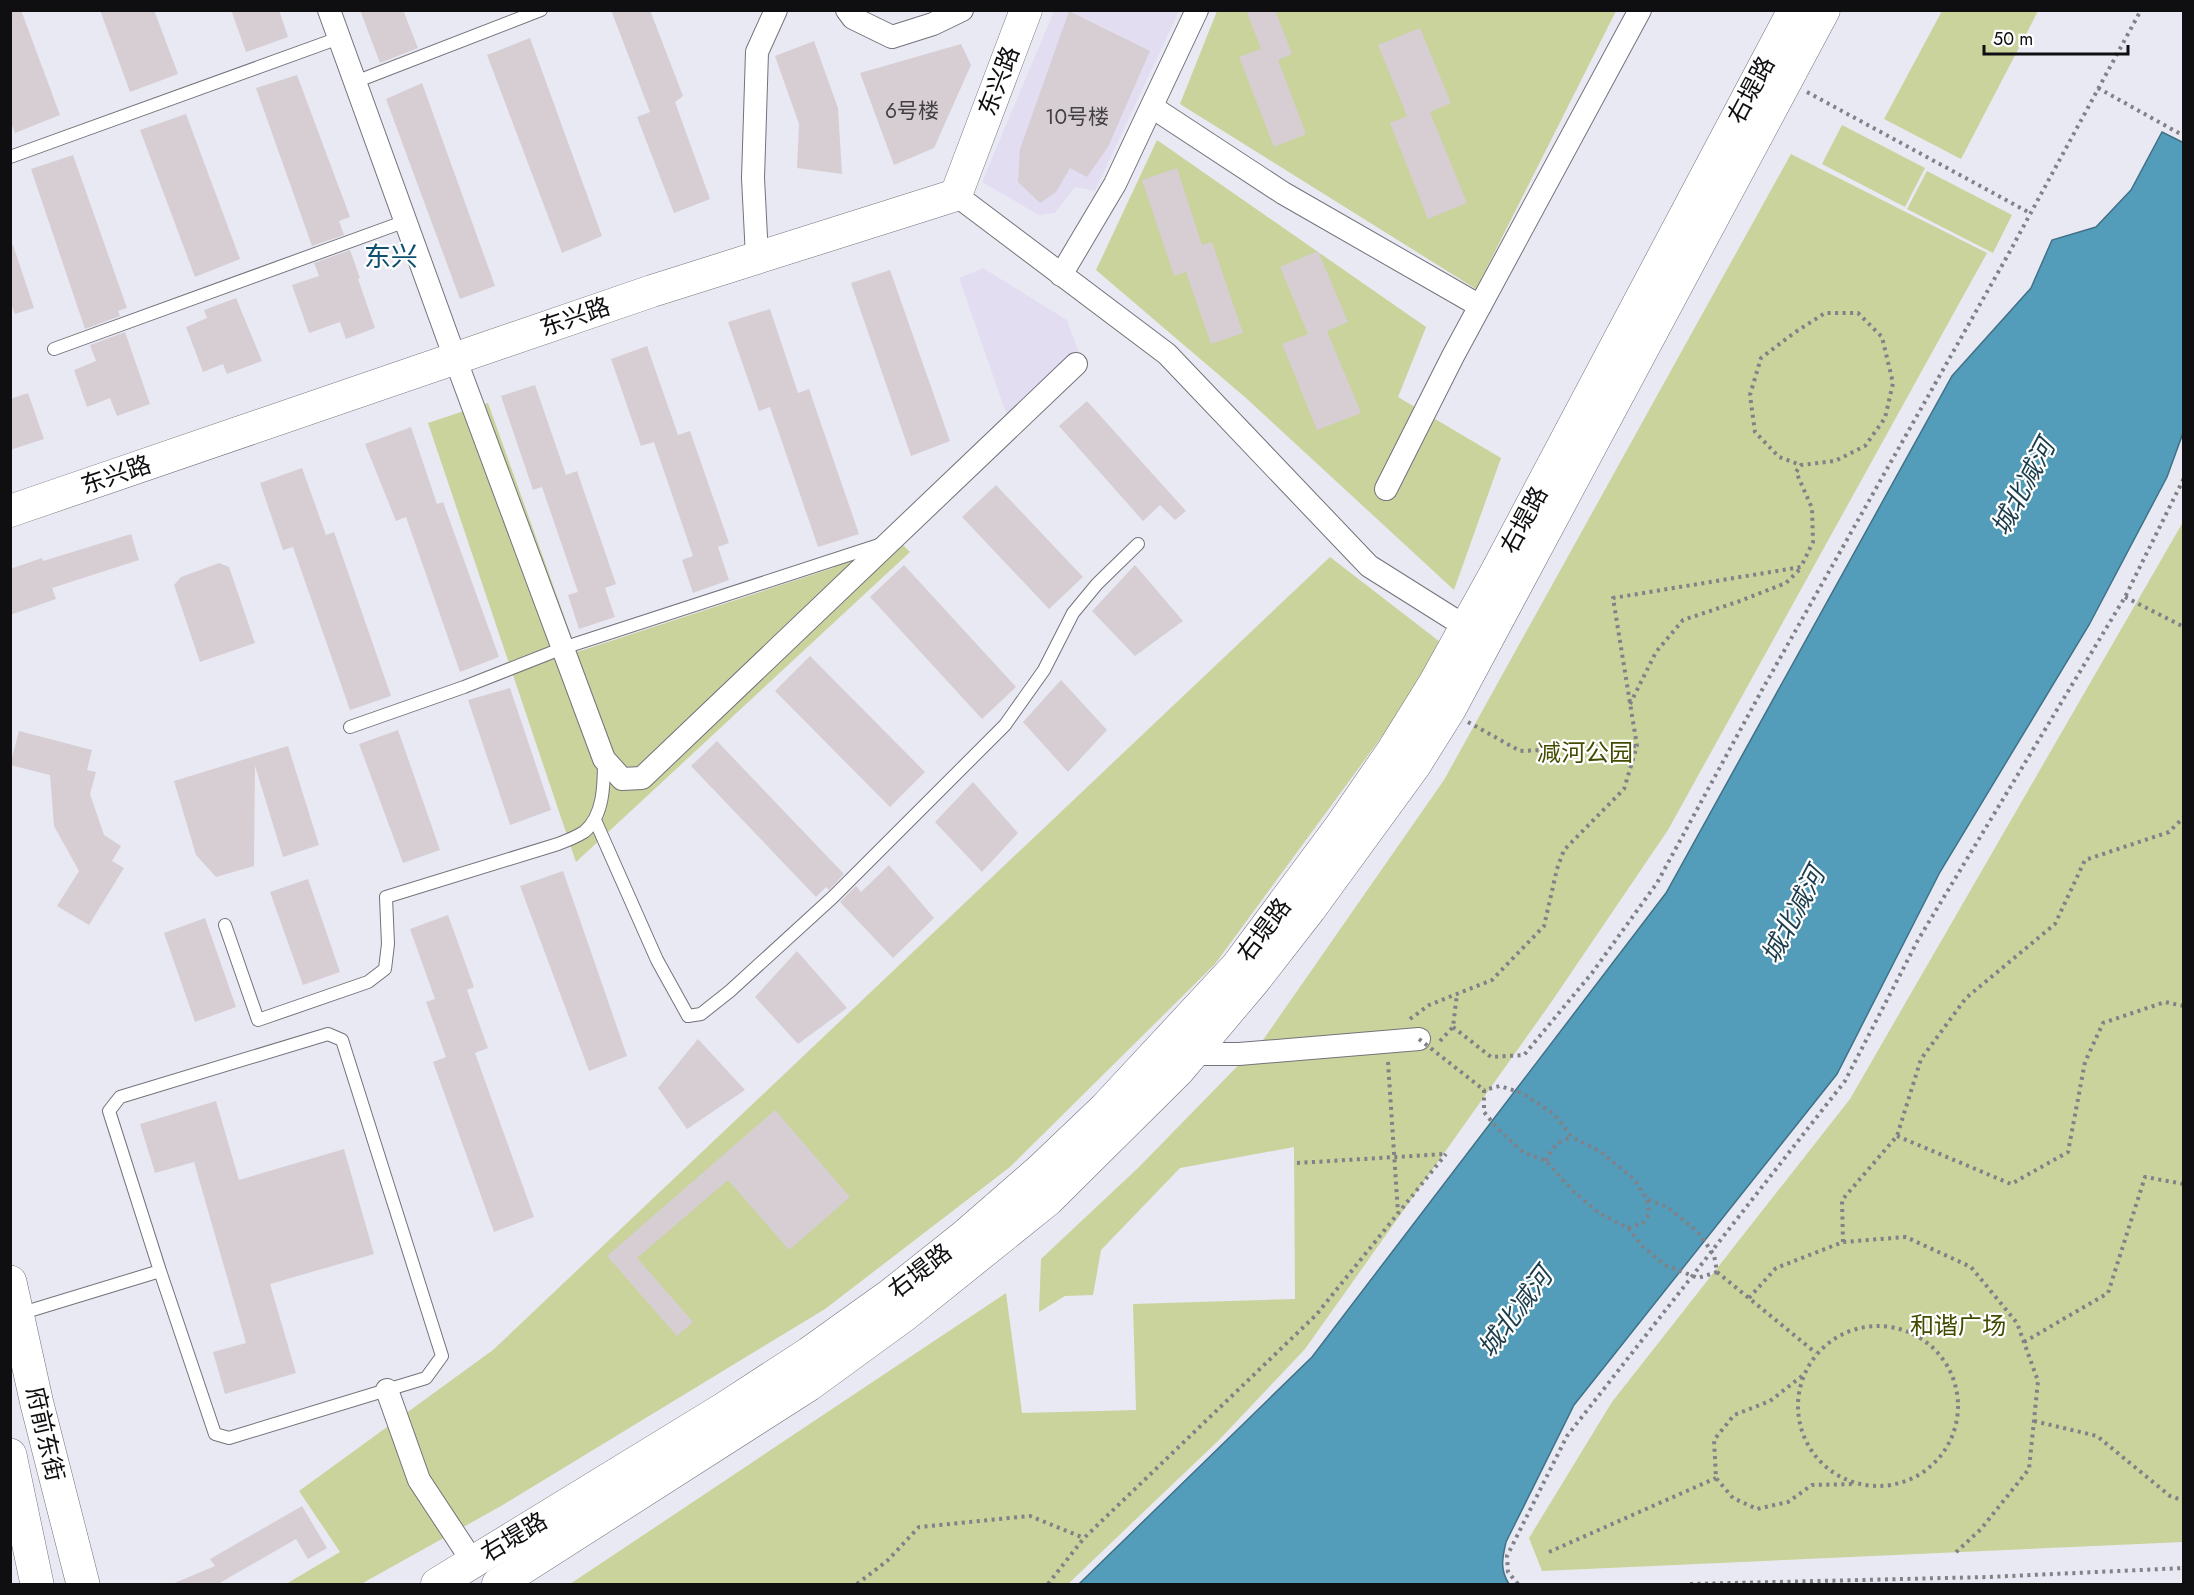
<svg xmlns="http://www.w3.org/2000/svg" width="2194" height="1595" font-family="Jost,'Noto Sans SC',sans-serif">
	<style>
		.commercial { fill: #e3ddf2 }
		.green { fill: #c9d39b }
		.water { fill: #549dba; stroke: #3f7288; stroke-width: 1.5 }
		.building { fill: #d7ced4 }
		.lines { fill: none; stroke-linecap: round; stroke-linejoin: round }
		.lane-casing { stroke: #72737b; stroke-width: 14 }
		.street-casing { stroke: #72737b; stroke-width: 24 }
		.secondary-casing { stroke: #72737b; stroke-width: 33 }
		.primary-casing { stroke: #72737b; stroke-width: 34 }
		.path { stroke: #818188; stroke-width: 4; stroke-dasharray: 3 4.5; stroke-linecap: butt }
		.lane { stroke: #fff; stroke-width: 12 }
		.street { stroke: #fff; stroke-width: 22 }
		.secondary { stroke: #fff; stroke-width: 32 }
		.primary { stroke: #fff; stroke-width: 33 }
		.path-bridge { stroke: #818188; stroke-width: 4; stroke-dasharray: 3 4.5; stroke-linecap: butt }
		.labels { text-anchor: middle; stroke-width: 4.5; stroke-linejoin: round; paint-order: stroke }
		.number-label { font-size: 21px; fill: #413f42 }
		.street-label { font-size: 24px; fill: #0f0f12; stroke: #fff }
		.park-label { font-size: 24px; fill: #434b00; stroke: #fff }
		.water-label { font-size: 26px; font-style: italic; fill: #1c3d4b; stroke: #fff }
		.quarter-label { font-size: 27px; fill: #0d506f; stroke: #fff }
	</style>
	<rect width="100%" height="100%" fill="#e9e9f3"/>
	<!-- commercial -->
	<g class="commercial">
		<polygon points="1054,11 1179,11 1095,191 1075,187 1055,213 1039,215 982,182"/>
		<polygon points="983,268 1067,320 1079,353 1007,416 959,278"/>
	</g>
	<!-- green -->
	<g class="green">
		<polygon points="1217,11 1616,11 1476,289 1180,104"/>
		<polygon points="1942,11 2038,11 1961,159 1884,119"/>
		<polygon points="1842,125 1925,168 1905,207 1822,164"/>
		<polygon points="1157,140 1426,327 1398,397 1501,458 1454,590 1246,398 1096,270"/>
		<polygon points="1791,154 1987,253 1668,830 1550,1004 1305,1349 1219,1440 1068,1584 570,1584 1006,1293 1022,1413 1136,1410 1133,1304 1295,1299 1294,1147 1180,1168 1101,1250 1093,1295 1065,1296 1039,1312 1041,1259 1138,1168 1263,1040 1444,780"/>
		<polygon points="1927,171 2012,215 1993,253 1907,209"/>
		<polygon points="488,403 577,652 833,568 888,530 910,552 576,862 428,423"/>
		<polygon points="2183,522 2183,1542 1542,1571 1529,1538 1612,1402 1850,1099"/>
		<polygon points="1330,557 1444,645 1402,709 1215,964 1010,1167 825,1309 501,1506 361,1584 286,1584 340,1552 299,1491 493,1350"/>
	</g>
	<!-- water -->
	<path class="water" d="M2162,132L2184,143L2183,433L2167,477L2089,625L1940,872L1837,1074L1574,1405L1506,1542C1502,1559 1500,1570 1509,1584H1079L1312,1357L1666,893L1952,376L2031,288L2052,240L2096,227L2131,190Z"/>
	<!-- building -->
	<g class="building">
		<polygon points="10,10 21,10 60,115 15,133 10,120"/>
		<polygon points="100,10 154,10 178,74 130,92"/>
		<polygon points="231,10 279,10 288,37 246,52"/>
		<polygon points="360,10 403,10 418,48 380,63"/>
		<polygon points="611,10 650,10 683,96 675,102 710,199 674,213 637,117 650,112"/>
		<polygon points="1246,10 1275,10 1292,54 1278,60 1306,134 1274,147 1239,57 1261,49"/>
		<polygon points="1069,11 1150,51 1108,147 1087,177 1070,168 1056,192 1040,203 1018,182 1020,149"/>
		<polygon points="1420,28 1451,103 1430,112 1467,203 1428,219 1390,123 1407,116 1378,45"/>
		<polygon points="530,38 602,236 562,253 487,55"/>
		<polygon points="814,41 838,108 842,174 797,168 799,124 775,56"/>
		<polygon points="961,44 971,65 934,148 894,165 860,73"/>
		<polygon points="297,75 350,217 339,221 344,235 312,246 256,88"/>
		<polygon points="422,83 495,286 460,299 386,99"/>
		<polygon points="186,114 240,259 195,277 140,130"/>
		<polygon points="73,155 127,308 118,311 120,316 85,329 31,169"/>
		<polygon points="1177,168 1202,245 1212,242 1243,333 1211,344 1186,272 1174,276 1142,180"/>
		<polygon points="13,245 34,308 15,314 10,301 10,246"/>
		<polygon points="350,250 360,278 358,279 375,328 346,339 340,322 309,333 292,285 319,276 314,263"/>
		<polygon points="1318,251 1348,322 1327,331 1361,413 1317,430 1282,344 1308,334 1280,267"/>
		<polygon points="890,270 950,441 911,456 851,283"/>
		<polygon points="236,298 262,361 227,374 223,364 203,372 186,327 207,318 204,310"/>
		<polygon points="770,309 798,393 809,389 859,534 818,547 770,407 759,411 728,322"/>
		<polygon points="125,332 150,404 117,416 110,398 87,407 74,370 96,361 90,345"/>
		<polygon points="647,346 678,435 690,431 729,543 718,547 729,580 693,593 682,560 693,556 654,442 641,446 611,359"/>
		<polygon points="535,385 566,475 577,471 616,584 605,588 615,617 579,629 568,595 578,592 542,487 533,490 501,396"/>
		<polygon points="28,393 44,439 10,450 10,399"/>
		<polygon points="1087,401 1186,511 1175,520 1160,505 1143,521 1059,426"/>
		<polygon points="411,427 437,504 443,502 499,657 460,672 406,517 396,521 365,444"/>
		<polygon points="302,468 326,535 334,532 391,696 350,710 293,547 283,550 260,483"/>
		<polygon points="996,485 1083,577 1049,609 962,517"/>
		<polygon points="131,534 139,560 52,588 56,599 10,615 10,569 42,558 43,561"/>
		<polygon points="219,563 229,567 255,643 200,662 174,585 181,577"/>
		<polygon points="904,565 1016,687 982,719 870,597"/>
		<polygon points="1135,565 1183,621 1135,656 1092,611"/>
		<polygon points="810,656 925,772 890,807 775,691"/>
		<polygon points="1061,680 1107,730 1068,772 1023,722"/>
		<polygon points="510,688 551,810 510,825 468,700"/>
		<polygon points="398,730 440,850 403,863 359,744"/>
		<polygon points="19,731 92,750 87,770 96,772 90,794 104,835 121,846 112,861 124,868 89,925 57,906 79,871 54,826 50,775 10,765"/>
		<polygon points="717,741 844,874 829,890 826,887 816,897 691,766"/>
		<polygon points="288,746 319,845 283,857 255,766 254,866 216,877 196,855 174,781"/>
		<polygon points="973,782 1018,833 982,872 935,822"/>
		<polygon points="889,865 934,918 893,958 840,902 856,886 861,892"/>
		<polygon points="563,871 627,1056 589,1071 520,886"/>
		<polygon points="308,879 340,972 303,985 270,892"/>
		<polygon points="448,915 474,987 467,990 488,1048 475,1053 534,1217 494,1232 433,1062 446,1057 426,1002 435,999 410,929"/>
		<polygon points="205,918 236,1007 195,1022 164,933"/>
		<polygon points="797,951 847,1008 798,1044 755,997"/>
		<polygon points="698,1039 745,1090 687,1129 658,1088"/>
		<polygon points="216,1101 239,1180 344,1149 374,1254 270,1284 296,1373 225,1394 213,1352 246,1343 194,1162 155,1173 140,1124"/>
		<polygon points="775,1110 850,1197 789,1250 728,1180 637,1258 693,1322 677,1336 607,1256"/>
		<polygon points="302,1506 327,1548 308,1559 296,1539 218,1584 172,1584 215,1566 210,1559"/>
	</g>
	<g class="lines">
		<!-- lane casing -->
		<g class="lane-casing">
			<g id="lane">
				<polyline points="355,82 541,10"/>
				<polyline points="10,157 339,38"/>
				<polyline points="54,349 406,221"/>
				<polyline points="350,727 464,687 563,648 879,545"/>
				<polyline points="595,820 657,960 688,1016 701,1014 730,991 833,897 1005,725 1044,670 1073,613 1097,584 1138,544"/>
				<path d="M225,925L258,1020L368,982L385,969L388,944L386,897L558,844C566,841 576,837 584,832C604,816 604,784 604,760"/>
				<polyline points="19,1314 160,1271 109,1111 120,1097 328,1034 342,1040 442,1356 426,1378 229,1438 215,1434 160,1271"/>
			</g>
		</g>
		<!-- street casing -->
		<g class="street-casing">
			<g id="street">
				<polyline points="329,10 455,358 604,759 622,779 642,778 1076,364"/>
				<polyline points="847,10 853,18 892,37 933,24 962,10"/>
				<polyline points="1152,107 1283,193 1480,306"/>
				<polyline points="956,195 1167,354 1369,566 1466,627"/>
				<polyline points="757,257 753,178 757,52 776,10"/>
				<polyline points="1061,275 1115,184 1197,10"/>
				<polyline points="1386,489 1453,356 1640,10"/>
				<polyline points="1193,1054 1239,1054 1419,1039"/>
				<polyline points="387,1390 419,1480 473,1562"/>
			</g>
		</g>
		<!-- secondary casing -->
		<g class="secondary-casing">
			<g id="secondary">
				<polyline points="10,511 652,291 956,195 1026,10"/>
				<polyline points="437,1584 723,1409 809,1353 890,1295 963,1237 1040,1170 1105,1108 1237,966 1340,827 1393,750 1434,684 1494,576 1794,10"/>
				<polyline points="498,1584 809,1385 905,1315 1048,1200 1178,1071 1254,981 1310,909 1415,765 1450,709 1824,10"/>
			</g>
		</g>
		<!-- primary casing -->
		<g class="primary-casing">
			<g id="primary">
				<polyline points="10,1282 37,1404 83,1584"/>
				<polyline points="10,1455 37,1584"/>
			</g>
		</g>
		<!-- path -->
		<g class="path">
			<polyline points="2098,88 2184,136"/>
			<polyline points="1807,92 2030,213"/>
			<polyline points="2125,597 2184,627"/>
			<polyline points="1630,704 1656,652 1683,620 1740,601 1786,583 1800,569"/>
			<polyline points="1468,722 1520,751 1637,746"/>
			<polyline points="1410,1019 1429,1005 1492,980 1544,926 1557,869 1564,850 1624,789 1637,746 1613,598 1801,567 1813,542 1812,508 1796,472 1801,465 1835,461 1865,446 1885,418 1893,383 1882,337 1858,313 1825,313 1794,333 1761,358 1750,395 1755,432 1779,457 1801,465"/>
			<polyline points="1453,1027 1491,1057 1524,1055 1592,973 1657,883 1762,690 2009,253 2141,10"/>
			<polyline points="1440,1041 1453,1027 1457,994"/>
			<polyline points="1388,1062 1398,1213"/>
			<polyline points="1897,1136 2011,1184 2068,1152 2085,1062 2103,1023 2165,1002 2184,1006"/>
			<path d="M1546,1161C1552,1147 1557,1142 1572,1137"/>
			<polyline points="1297,1163 1445,1154"/>
			<polyline points="1628,1228 1643,1223 1649,1214 1647,1199"/>
			<polyline points="1843,1242 1842,1200 1897,1136 1921,1059 1966,998 2055,924 2085,860 2169,832 2184,817"/>
			<polyline points="1717,1272 1816,1353"/>
			<polyline points="1749,1298 1776,1268 1843,1242 1906,1237 1971,1267 2017,1323 2038,1381 2029,1469 1981,1529 1953,1555"/>
			<circle cx="1878" cy="1406" r="80"/>
			<polyline points="2024,1342 2108,1293 2145,1177 2184,1184"/>
			<polyline points="1802,1376 1770,1401 1734,1415 1714,1440 1716,1478 1733,1498 1757,1509 1788,1502 1812,1485 1856,1484"/>
			<polyline points="2034,1421 2097,1436 2170,1496 2184,1501"/>
			<polyline points="1549,1552 1716,1478"/>
			<polyline points="857,1584 887,1561 919,1527 1030,1516 1084,1538"/>
			<polyline points="1048,1584 1084,1538 1316,1315 1446,1154"/>
			<polyline points="1518,1584 1508,1572 1507,1556 1567,1436 1845,1081 1918,940 2125,597 2184,478"/>
			<polyline points="1690,1584 1988,1577 2184,1568"/>
		</g>
		<!-- lane -->
		<use href="#lane" class="lane"/>
		<!-- street -->
		<use href="#street" class="street"/>
		<!-- secondary -->
		<use href="#secondary" class="secondary"/>
		<!-- primary -->
		<use href="#primary" class="primary"/>
		<!-- path-bridge -->
		<polyline class="path-bridge" points="1419,1039 1484,1090 1484,1112 1497,1128 1523,1152 1546,1161 1573,1191 1599,1213 1628,1228 1642,1246 1665,1265 1698,1278 1717,1272 1714,1255 1698,1232 1667,1207 1647,1199 1634,1179 1601,1152 1572,1137 1554,1114 1522,1093 1500,1086 1484,1090"/>
	</g>
	<g class="labels">
		<!-- number labels -->
		<g class="number-label">
			<text x="912" y="118">6号楼</text>
			<text x="1077" y="124">10号楼</text>
		</g>
		<!-- street labels -->
		<g class="street-label">
			<text transform="translate(999 81) rotate(-69)" y="8">东兴路</text>
			<text transform="translate(1751 90) rotate(-62)" y="8">右堤路</text>
			<text transform="translate(575 317) rotate(-19)" y="8">东兴路</text>
			<text transform="translate(116 475) rotate(-19)" y="8">东兴路</text>
			<text transform="translate(1524 520) rotate(-62)" y="8">右堤路</text>
			<text transform="translate(1264 930) rotate(-53)" y="8">右堤路</text>
			<text transform="translate(920 1271) rotate(-38)" y="8">右堤路</text>
			<text transform="translate(45 1434) rotate(77)" y="8">府前东街</text>
			<text transform="translate(514 1537) rotate(-31)" y="8">右堤路</text>
		</g>
		<!-- park labels -->
		<g class="park-label">
			<text x="1585" y="761">减河公园</text>
			<text x="1958" y="1334">和谐广场</text>
		</g>
		<!-- water labels -->
		<g class="water-label">
			<text transform="translate(2023 487) rotate(-62)" y="9">城北减河</text>
			<text transform="translate(1793 915) rotate(-62)" y="9">城北减河</text>
			<text transform="translate(1515 1312) rotate(-53)" y="9">城北减河</text>
		</g>
		<!-- quarter labels -->
		<g class="quarter-label">
			<text x="391" y="266">东兴</text>
		</g>
	</g>
	<!-- border -->
	<rect width="2194" height="1595" fill="none" stroke="#0f0f12" stroke-width="24"/>
	<!-- scale -->
	<path d="M1984 45v9h144v-9" fill="none" stroke="#0f0f12" stroke-width="3"/>
	<text x="1993" y="45" font-size="18" fill="#0f0f12" stroke="#ffffff" stroke-width="4.5" paint-order="stroke">50 m</text>
</svg>
